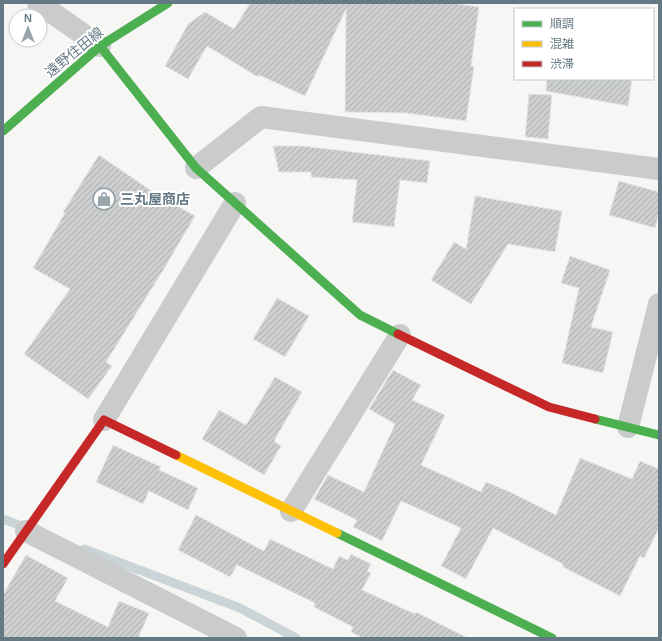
<svg xmlns="http://www.w3.org/2000/svg" width="662" height="641" font-family="Arial,'Noto Sans JP',sans-serif">
	<style>
		.lines { fill: none; stroke-linecap: round; stroke-linejoin: round }
		.stream { stroke: #cad4d6; stroke-width: 9 }
		.building { fill: url(#building-hatch); stroke: #e5e5e4 }
		.street { stroke: #cacccc; stroke-width: 22 }
		.fast { stroke: #4caf50; stroke-width: 9 }
		.slow { stroke: #ffc107; stroke-width: 9 }
		.jam { stroke: #c62828; stroke-width: 9 }
		.labels { text-anchor: middle; stroke-width: 4; stroke-linejoin: round; paint-order: stroke }
		.street-label { font-size: 14px; fill: #657985; stroke: #fff }
		.poi-label { font-size: 14px; font-weight: bold; fill: #657985; stroke: #fff; text-anchor: start }
	</style>
	<defs>
		<pattern id="building-hatch" width="6" height="6" patternUnits="userSpaceOnUse"><rect width="6" height="6" fill="#cdcfcf"/><path d="M-1 1l2-2M0 6l6-6M5 7l2-2" fill="none" stroke="#aaadae"/></pattern>
	</defs>
	<rect width="100%" height="100%" fill="#f6f6f5"/>
	<g class="lines">
		<!-- stream -->
		<g class="stream">
			<polyline points="3,519 29,529"/>
			<polyline points="84,549 240,608 296,638"/>
		</g>
	</g>
	<!-- building -->
	<g class="building">
		<polygon points="250,3 451,3 479,7 471,66 474,67 466,121 406,113 345,112 346,9 305,96 259,75 258,77 207,46 188,79 165,66 188,24 205,12 234,29"/>
		<polygon points="547,79 632,79 628,106 546,91"/>
		<polygon points="529,94 552,95 548,139 525,137"/>
		<polygon points="273,146 302,146 430,161 427,183 400,180 394,227 352,222 357,180 311,177 311,172 279,172"/>
		<polygon points="99,155 153,192 195,216 165,267 106,362 112,366 88,399 24,354 70,289 33,268 65,213 63,212"/>
		<polygon points="619,181 659,192 659,212 655,228 609,215"/>
		<polygon points="475,196 562,211 555,252 508,244 471,304 431,280 454,242 466,249"/>
		<polygon points="570,256 610,270 591,327 613,332 603,373 562,363 579,288 561,283"/>
		<polygon points="277,298 309,316 285,357 253,339"/>
		<polygon points="393,370 421,385 412,400 445,415 421,465 481,492 486,482 510,492 556,515 580,458 632,479 640,461 659,469 659,528 644,558 640,556 620,596 563,567 563,564 493,528 466,579 441,566 461,528 401,501 382,541 353,527 357,520 314,499 328,475 364,492 395,424 369,409"/>
		<polygon points="275,377 302,392 274,441 281,446 264,475 202,439 219,410 246,425"/>
		<polygon points="113,445 161,467 159,470 198,488 188,510 149,491 143,504 96,482"/>
		<polygon points="196,515 264,551 270,539 333,569 339,556 348,560 351,554 371,564 367,571 371,573 362,590 415,614 416,612 468,638 363,638 351,632 353,627 314,607 315,603 237,565 230,577 178,550"/>
		<polygon points="26,555 68,578 55,601 108,627 119,601 149,613 138,638 3,638 3,595"/>
	</g>
	<g class="lines">
		<!-- street -->
		<g class="street">
			<polyline points="38,3 100,46"/>
			<polyline points="196,168 261,117 659,169"/>
			<polyline points="104,420 235,203"/>
			<polyline points="628,427 659,304"/>
			<polyline points="291,511 400,335"/>
			<polyline points="26,531 236,638"/>
		</g>
		<!-- fast -->
		<g class="fast">
			<polyline points="100,46 196,168 360,315 398,334"/>
			<polyline points="3,131 100,46 168,3"/>
			<polyline points="595,419 659,435"/>
			<polyline points="337,533 552,638"/>
		</g>
		<!-- slow -->
		<polyline class="slow" points="176,455 337,533"/>
		<!-- jam -->
		<g class="jam">
			<polyline points="398,334 549,407 595,419"/>
			<polyline points="3,564 104,420 176,455"/>
		</g>
	</g>
	<!-- icons -->
	<defs>
		<g id="shop-ring" transform="scale(1.15)"><circle r="9.5" fill="#fff" stroke="#98a5ac" stroke-width="1.5"/><path d="M-5-2.5h2.3a2.7 3.5 0 0 1 5.4 0H5L5.5 6h-11ZM-1.5-2.5h3a1.5 2.3 0 0 0-3 0Z" fill="#98a5ac"/></g>
	</defs>
	<g fill-rule="evenodd">
		<use href="#shop-ring" x="104" y="199"/>
	</g>
	<g class="labels">
		<!-- street labels -->
		<g class="street-label">
			<text transform="translate(74 52) rotate(-39)" y="5">遠野住田線</text>
		</g>
		<!-- poi labels -->
		<g class="poi-label">
			<text x="120" y="204">三丸屋商店</text>
		</g>
	</g>
	<!-- border -->
	<rect width="662" height="641" fill="none" stroke="#657985" stroke-width="8"/>
	<!-- legend -->
	<rect x="514" y="8" width="140" height="72" fill="#ffffff" stroke="#c1c9ce"/>
	<rect x="522" y="21" width="20" height="6" fill="#4caf50" stroke="#c1c9ce"/>
	<text x="550" y="28" font-size="12" fill="#657985">順調</text>
	<rect x="522" y="41" width="20" height="6" fill="#ffc107" stroke="#c1c9ce"/>
	<text x="550" y="48" font-size="12" fill="#657985">混雑</text>
	<rect x="522" y="61" width="20" height="6" fill="#c62828" stroke="#c1c9ce"/>
	<text x="550" y="68" font-size="12" fill="#657985">渋滞</text>
	<!-- north arrow -->
	<g transform="translate(28 28)"><circle r="19" fill="#ffffff" stroke="#c1c9ce"/>
	<path d="M0-3L7 15L0 10L-7 15Z" fill="#98a5ac"/>
	<text y="-6" font-size="11" font-weight="bold" text-anchor="middle" fill="#657985">N</text>
	</g>
</svg>
